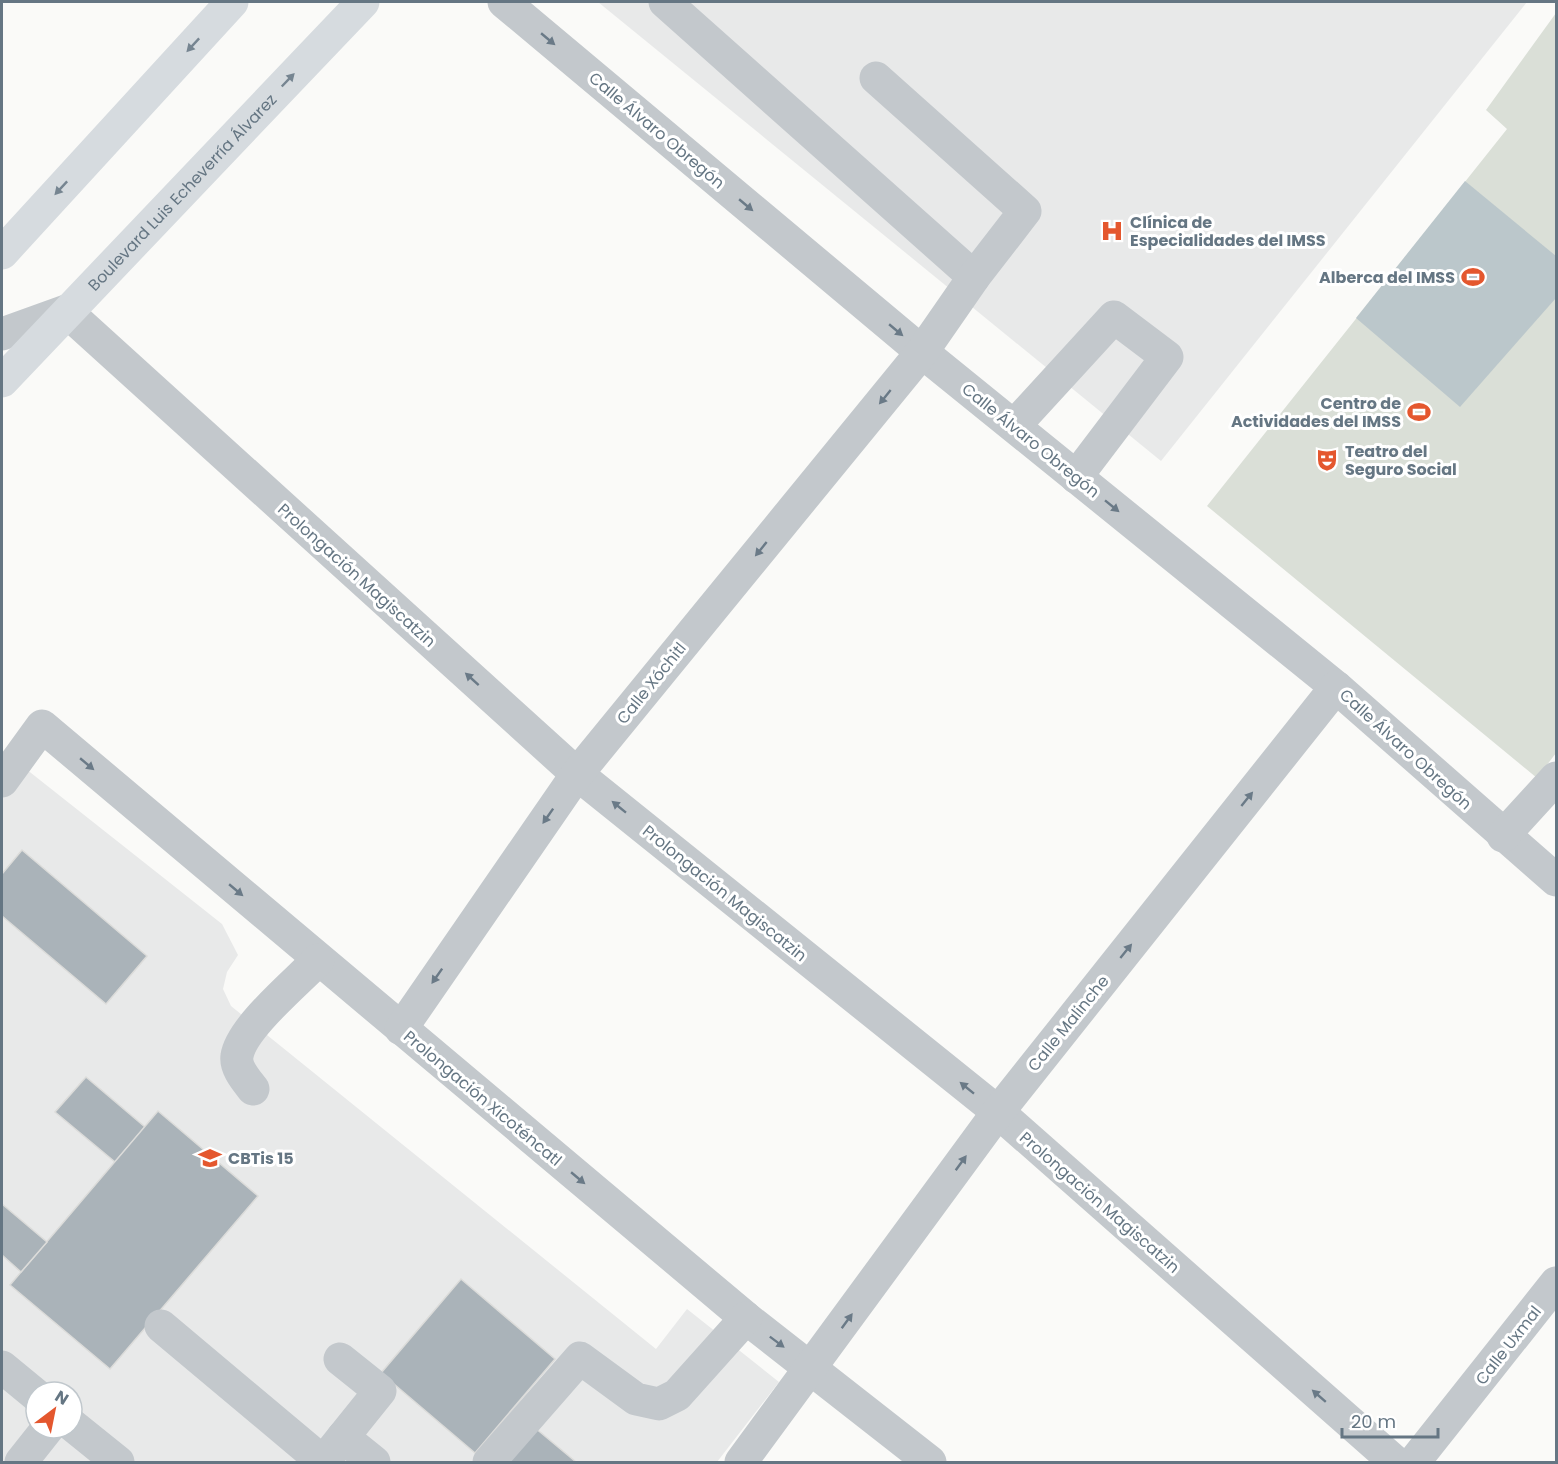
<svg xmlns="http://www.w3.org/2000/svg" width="1558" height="1464" font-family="Poppins,sans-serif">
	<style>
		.built { fill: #e8e9e9; fill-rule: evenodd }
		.green { fill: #dadfd7 }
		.water { fill: #bbc7cb }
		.building { fill: #aab3b9; stroke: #dcdcda; stroke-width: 1.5 }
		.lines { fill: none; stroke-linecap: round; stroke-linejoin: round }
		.minor { stroke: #c3c8cc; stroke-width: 33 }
		.major { stroke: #d6dbdf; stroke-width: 33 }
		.oneway { fill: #6a7a87 }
		.oneway2 { fill: #768591 }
		.labels { text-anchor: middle; stroke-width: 6; stroke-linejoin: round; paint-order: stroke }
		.street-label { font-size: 16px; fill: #657683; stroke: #fff }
		.poi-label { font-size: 16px; font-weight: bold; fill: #657683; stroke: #fff; text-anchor: start }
	</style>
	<rect width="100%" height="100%" fill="#fafaf8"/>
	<!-- built -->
	<g class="built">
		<polygon points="598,2 1527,2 1161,461"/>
		<path d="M26,769L222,924L238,955L227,972L223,989L231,1006L656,1349L687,1309L779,1382L717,1462H2V799ZM36,1392H72V1428H36Z"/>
	</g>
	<!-- green -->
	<polygon class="green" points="1556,13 1556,753 1537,778 1207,506 1507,129 1486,110"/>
	<!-- water -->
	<polygon class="water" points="1465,181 1556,256 1556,298 1460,407 1356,318"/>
	<!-- building -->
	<g class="building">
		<polygon points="22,850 147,956 106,1004 2,916 2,874"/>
		<polygon points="86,1077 145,1127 115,1162 55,1112"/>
		<polygon points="158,1111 258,1196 110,1369 10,1285"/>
		<polygon points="2,1204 47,1242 21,1272 2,1255"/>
		<polygon points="461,1279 555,1359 475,1453 381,1373"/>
		<polygon points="534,1427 576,1462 504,1462"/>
	</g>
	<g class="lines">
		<!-- minor -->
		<g class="minor">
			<polyline points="504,2 922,352 1336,687 1556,880"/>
			<polyline points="665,2 974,277"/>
			<polyline points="2,334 66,311 577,774 998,1112 1395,1462"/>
			<polyline points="1015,425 1114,317 1167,357 1076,477"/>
			<polyline points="2,781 42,726 746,1318 930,1462"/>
			<polyline points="1503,836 1556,778"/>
			<polyline points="401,1029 577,774 922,352 974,277 1025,211 876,78"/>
			<path d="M253,1089C247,1081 235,1068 237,1056C241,1028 297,982 318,960"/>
			<polyline points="161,1326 323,1462 343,1437"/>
			<polyline points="340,1359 380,1391 343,1437 374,1462"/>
			<polyline points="2,1367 36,1395"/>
			<polyline points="72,1425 118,1462"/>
			<polyline points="21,1462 48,1428"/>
			<polyline points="489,1462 580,1358 636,1399 659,1404 677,1395 746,1318"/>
			<polyline points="741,1462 998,1112 1336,687"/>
			<polyline points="1414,1462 1556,1283"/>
		</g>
		<!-- major -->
		<g class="major">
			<polyline points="2,253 232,2"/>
			<path id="s1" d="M2,381L363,2"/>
		</g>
	</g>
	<!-- one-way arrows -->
	<defs><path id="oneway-solid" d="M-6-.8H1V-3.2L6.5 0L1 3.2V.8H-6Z" transform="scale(1.5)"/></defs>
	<g class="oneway">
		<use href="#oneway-solid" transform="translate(548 39) rotate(40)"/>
		<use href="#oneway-solid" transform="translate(746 205) rotate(40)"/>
		<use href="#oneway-solid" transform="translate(896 330) rotate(40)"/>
		<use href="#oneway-solid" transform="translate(885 397) rotate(129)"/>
		<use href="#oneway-solid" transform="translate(1112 506) rotate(39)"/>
		<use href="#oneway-solid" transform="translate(761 549) rotate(129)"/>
		<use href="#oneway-solid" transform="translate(472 679) rotate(-138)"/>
		<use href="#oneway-solid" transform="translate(87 764) rotate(40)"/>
		<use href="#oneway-solid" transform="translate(1247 799) rotate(-51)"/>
		<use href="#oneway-solid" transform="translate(619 807) rotate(-141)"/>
		<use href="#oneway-solid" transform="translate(548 816) rotate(125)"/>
		<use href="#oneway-solid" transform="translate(236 890) rotate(40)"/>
		<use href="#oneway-solid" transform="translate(1126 951) rotate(-51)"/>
		<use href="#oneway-solid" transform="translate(437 976) rotate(125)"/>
		<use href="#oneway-solid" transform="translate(967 1088) rotate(-141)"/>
		<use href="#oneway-solid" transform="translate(961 1163) rotate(-54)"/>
		<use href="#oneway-solid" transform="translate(578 1178) rotate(40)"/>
		<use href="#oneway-solid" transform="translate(847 1321) rotate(-54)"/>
		<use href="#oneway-solid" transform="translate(777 1342) rotate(37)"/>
		<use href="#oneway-solid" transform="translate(1319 1396) rotate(-139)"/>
	</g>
	<g class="oneway2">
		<use href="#oneway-solid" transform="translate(193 45) rotate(133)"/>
		<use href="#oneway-solid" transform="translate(288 80) rotate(-46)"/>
		<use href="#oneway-solid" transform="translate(61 188) rotate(133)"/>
	</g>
	<!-- icons -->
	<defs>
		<g id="hospital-bare" transform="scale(1.8)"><path d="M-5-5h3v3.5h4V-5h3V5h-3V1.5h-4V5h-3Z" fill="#e4572e" stroke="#fff" stroke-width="2.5" paint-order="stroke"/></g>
		<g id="stadium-bare" transform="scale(1.8)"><path d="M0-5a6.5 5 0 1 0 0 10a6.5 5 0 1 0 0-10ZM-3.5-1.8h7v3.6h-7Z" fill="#e4572e" stroke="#fff" stroke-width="2.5" paint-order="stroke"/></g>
		<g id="theatre-bare" transform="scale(1.8)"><path d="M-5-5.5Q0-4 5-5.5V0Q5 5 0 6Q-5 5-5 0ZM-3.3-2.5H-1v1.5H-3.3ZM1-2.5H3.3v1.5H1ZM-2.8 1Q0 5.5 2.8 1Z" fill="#e4572e" stroke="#fff" stroke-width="2.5" paint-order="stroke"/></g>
		<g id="school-bare" transform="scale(1.8)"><path d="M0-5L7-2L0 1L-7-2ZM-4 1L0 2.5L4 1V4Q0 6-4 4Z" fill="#e4572e" stroke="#fff" stroke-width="2.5" paint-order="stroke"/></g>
	</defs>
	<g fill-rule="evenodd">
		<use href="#hospital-bare" x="1112" y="231"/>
		<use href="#stadium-bare" x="1473" y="277"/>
		<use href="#stadium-bare" x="1419" y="412"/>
		<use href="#theatre-bare" x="1327" y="460"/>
		<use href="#school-bare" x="210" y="1158"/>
	</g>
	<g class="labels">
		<!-- street labels -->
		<g class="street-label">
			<text transform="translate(657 130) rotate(40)" y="6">Calle Álvaro Obregón</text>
			<text dy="6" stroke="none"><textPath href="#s1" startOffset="261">Boulevard Luis Echeverría Álvarez</textPath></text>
			<text transform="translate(1031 440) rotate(39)" y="6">Calle Álvaro Obregón</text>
			<text transform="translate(357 575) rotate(42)" y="6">Prolongación Magiscatzin</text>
			<text transform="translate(651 683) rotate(-51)" y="6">Calle Xóchitl</text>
			<text transform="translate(1406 749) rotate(42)" y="6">Calle Álvaro Obregón</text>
			<text transform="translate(725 893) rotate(39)" y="6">Prolongación Magiscatzin</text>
			<text transform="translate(1068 1023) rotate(-51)" y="6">Calle Malinche</text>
			<text transform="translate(483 1098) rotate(40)" y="6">Prolongación Xicoténcatl</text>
			<text transform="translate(1100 1202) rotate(41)" y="6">Prolongación Magiscatzin</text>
			<text transform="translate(1508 1345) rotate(-52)" y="6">Calle Uxmal</text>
		</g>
		<!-- poi labels -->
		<g class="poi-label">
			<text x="1130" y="228">Clínica de<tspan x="1130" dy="18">Especialidades del IMSS</tspan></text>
			<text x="1455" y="283" text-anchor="end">Alberca del IMSS</text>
			<text x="1401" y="409" text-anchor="end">Centro de<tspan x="1401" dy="18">Actividades del IMSS</tspan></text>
			<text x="1345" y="457">Teatro del<tspan x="1345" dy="18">Seguro Social</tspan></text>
			<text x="228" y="1164">CBTis 15</text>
		</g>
	</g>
	<!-- border -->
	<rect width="1558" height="1464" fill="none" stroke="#657683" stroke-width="6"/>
	<!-- north arrow -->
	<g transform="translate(54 1410) rotate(32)"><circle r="28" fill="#ffffff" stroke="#c1c8cd" stroke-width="1.5"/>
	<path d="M0-4.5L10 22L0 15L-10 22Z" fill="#e4572e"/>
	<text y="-9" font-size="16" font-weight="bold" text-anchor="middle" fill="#657683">N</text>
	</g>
	<!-- scale -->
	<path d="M1342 1428v9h96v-9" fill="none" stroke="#657683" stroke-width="3"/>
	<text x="1351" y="1428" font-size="18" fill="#657683" stroke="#ffffff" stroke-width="4.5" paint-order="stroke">20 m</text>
</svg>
